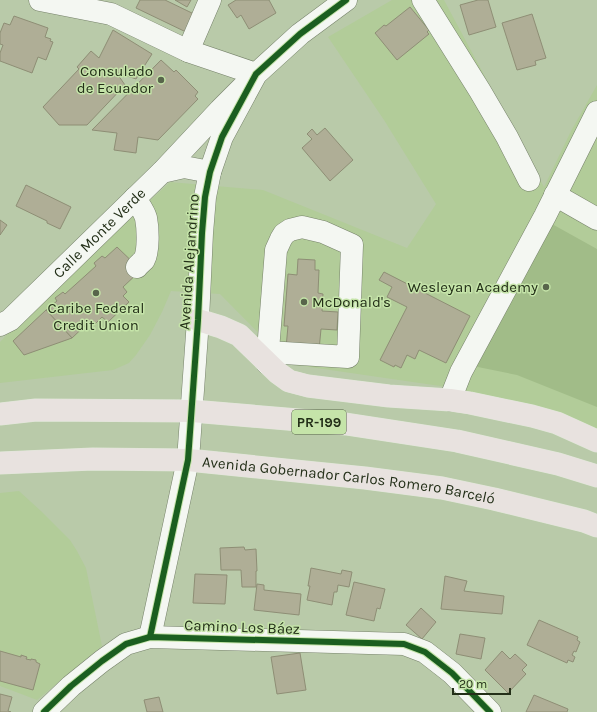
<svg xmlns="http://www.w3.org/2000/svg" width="597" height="712" font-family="Karla,sans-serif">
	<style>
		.built { fill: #b2cc99 }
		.green { fill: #a1bc88 }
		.building { fill: #afae96; stroke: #8e8e75 }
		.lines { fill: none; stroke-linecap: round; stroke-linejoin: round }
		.minor-casing { stroke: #76826a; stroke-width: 23 }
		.major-casing { stroke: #e0e7d8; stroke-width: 23 }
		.minor { stroke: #f4f7f2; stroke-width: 22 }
		.major { stroke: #e8e2df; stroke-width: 22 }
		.cycleway-casing { stroke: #c5e4a9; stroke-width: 8 }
		.cycleway { stroke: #1b5e20; stroke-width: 6 }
		.poi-dot { fill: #58654b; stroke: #c5e4a9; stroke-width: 1.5 }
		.labels { text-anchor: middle; stroke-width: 3; stroke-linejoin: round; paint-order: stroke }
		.shield { fill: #c5e4a9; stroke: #546544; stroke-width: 1 }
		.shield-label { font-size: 14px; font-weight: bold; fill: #232f18 }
		.poi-label { font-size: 15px; fill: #232f18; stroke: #c5e4a9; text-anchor: end }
		.street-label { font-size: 15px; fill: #232f18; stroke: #c5e4a9 }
	</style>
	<rect width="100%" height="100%" fill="#b9caa9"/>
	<!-- built -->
	<g class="built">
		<polygon points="392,0 444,0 544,187 571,131 597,85 597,432 529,404 447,387 289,364 220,294 171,291 162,312 150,335 136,355 129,363 113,370 0,383 0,342 16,325 170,182 263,190 407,248 436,204 384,120 328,37"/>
		<polygon points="19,491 42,512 70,540 77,551 86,568 102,646 37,700 0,686 0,493"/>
	</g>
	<!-- green -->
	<polygon class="green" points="552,224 597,249 597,407 517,375 473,366"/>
	<!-- building -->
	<g class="building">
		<polygon points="140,0 165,0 194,14 186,32 136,8"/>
		<polygon points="175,0 191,0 187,7"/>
		<polygon points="236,0 269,0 276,13 249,29 241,15 237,18 228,5"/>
		<polygon points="478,0 488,0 496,27 469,35 460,5"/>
		<polygon points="410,7 429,30 427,32 429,34 397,60 375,33 384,25 386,26"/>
		<polygon points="532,14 546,58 535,61 536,65 517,70 502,23"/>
		<polygon points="14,16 48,28 45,37 51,39 50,41 53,42 46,60 38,57 32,73 0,61 0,53 3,45 0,44 0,33 4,23 10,25"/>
		<polygon points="113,30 152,54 136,79 116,72 125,85 87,125 59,125 43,107 79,69 77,67 91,51 99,58"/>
		<polygon points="161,60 174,72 176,70 198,92 195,96 198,99 158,140 138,137 136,153 114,150 117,133 92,130"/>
		<polygon points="325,128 353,160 330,181 302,148 312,139 307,134 312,129 317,135"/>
		<polygon points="26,185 71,207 60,229 47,223 47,221 16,206"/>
		<polygon points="0,220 7,225 0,235"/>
		<polygon points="117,247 141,270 123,287 127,292 123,296 129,302 108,322 102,317 95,324 91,320 72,338 46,310 57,301 55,298 63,292 65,294 96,266 94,263 102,256 105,258"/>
		<polygon points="298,259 315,260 315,270 319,270 318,293 323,294 322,311 338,312 337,330 321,329 319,350 286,348 288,326 284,326 288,274 297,275"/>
		<polygon points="384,272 470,316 446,363 419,350 415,359 407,355 401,368 395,365 394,367 380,360 407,307 387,297 392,287 379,280"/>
		<polygon points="46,310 72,338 24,355 13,341"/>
		<polygon points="244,547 245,550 256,549 257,571 256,571 256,587 242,587 241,570 221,570 220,548"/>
		<polygon points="311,568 341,574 342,570 352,572 349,587 338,585 337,592 334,592 332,605 307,600 310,586 308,586"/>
		<polygon points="195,574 227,575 225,604 193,603"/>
		<polygon points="445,576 467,581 464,591 504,596 502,614 441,609"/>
		<polygon points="354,582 385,589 380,609 377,608 374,621 346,615"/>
		<polygon points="257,584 264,585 264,590 301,594 299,615 254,610"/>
		<polygon points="421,608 436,622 422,639 406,625"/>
		<polygon points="539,620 578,637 577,640 580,642 576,652 574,651 572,655 575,657 573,662 568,660 567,663 527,645"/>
		<polygon points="460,634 485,638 481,659 456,654"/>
		<polygon points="0,651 21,657 21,655 27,657 26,659 31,660 31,659 36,660 36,662 40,664 33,690 0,681"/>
		<polygon points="502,651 510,659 515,654 527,665 522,670 526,674 508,693 485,670"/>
		<polygon points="300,653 306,690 277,694 271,657"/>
		<polygon points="0,694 12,697 8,711 11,712 0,712"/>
		<polygon points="534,695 568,709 567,712 526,712"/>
		<polygon points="159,697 163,712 147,712 144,700"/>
	</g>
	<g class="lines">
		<!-- minor casing -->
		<g class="minor-casing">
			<g id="minor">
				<polyline points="40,0 111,14 188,51 256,74 220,110 162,172"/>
				<polyline points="423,0 480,91 507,137 529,180"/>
				<polyline points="188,51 210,0"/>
				<polyline points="555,195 597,219"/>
				<path d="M135,198C139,205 144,211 146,218C148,228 149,251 144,260C142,262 139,264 137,267"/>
				<path id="s1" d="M0,325L10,320L162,172L184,167L210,172"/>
				<polyline points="267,363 276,250 281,239 284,234 290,230 302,227 323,232 352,245 348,357 268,352"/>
				<polyline points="450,400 461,372 545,216 597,112"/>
				<polyline points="150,637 188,460 198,320 202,233 205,197 210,172 222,137 256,74 300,34 346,0"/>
				<polyline points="44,712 71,686 102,661 126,644 150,637 404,644 425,652 452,673 490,712"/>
			</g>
		</g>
		<!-- major casing -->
		<g class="major-casing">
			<g id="major">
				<polyline points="198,320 221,327 239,335 278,373 289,381 308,386 389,396 450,400 470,403 532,416 557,423 597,441"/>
				<polyline points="0,414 36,410 192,411 346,424 457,441 558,464 597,476"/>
				<path id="s2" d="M0,463L93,459L188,460L365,478L442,488L494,499L584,521L597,526"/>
			</g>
		</g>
		<!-- minor -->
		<use href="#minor" class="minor"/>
		<!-- major -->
		<use href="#major" class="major"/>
		<!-- cycleway casing -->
		<g class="cycleway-casing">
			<g id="cycleway">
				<polyline points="150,637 188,460 198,320 202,233 205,197 210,172 222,137 256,74 300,34 346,0"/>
				<polyline points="44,712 71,686 102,661 126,644 150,637 404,644 425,652 452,673 490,712"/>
			</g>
		</g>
		<!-- cycleway -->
		<use href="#cycleway" class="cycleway"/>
	</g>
	<!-- markers -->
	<g class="poi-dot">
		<circle cx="161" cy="80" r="4"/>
		<circle cx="546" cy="287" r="4"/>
		<circle cx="96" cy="293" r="4"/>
		<circle cx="304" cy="302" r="4"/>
	</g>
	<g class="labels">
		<!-- shield labels -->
		<rect class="shield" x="292" y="410" width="54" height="24" rx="3"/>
		<g class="shield-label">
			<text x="319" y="427">PR-199</text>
		</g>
		<!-- poi labels -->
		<g class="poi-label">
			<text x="153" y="76">Consulado<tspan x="153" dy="17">de Ecuador</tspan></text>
			<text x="538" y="292">Wesleyan Academy</text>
			<text x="312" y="307" text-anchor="start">McDonald's</text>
			<text x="96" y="313" text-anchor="middle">Caribe Federal<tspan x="96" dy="17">Credit Union</tspan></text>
		</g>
		<!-- street labels -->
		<g class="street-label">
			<text dy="5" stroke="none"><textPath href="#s1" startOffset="136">Calle Monte Verde</textPath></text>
			<text transform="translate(189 262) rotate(-86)" y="5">Avenida Alejandrino</text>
			<text dy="5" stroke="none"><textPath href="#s2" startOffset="350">Avenida Gobernador Carlos Romero Barceló</textPath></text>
			<text transform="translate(242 627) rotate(2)" y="5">Camino Los Báez</text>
		</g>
	</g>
	<!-- scale -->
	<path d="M453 688v6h57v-6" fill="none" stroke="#232f18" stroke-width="2"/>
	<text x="459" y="688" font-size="12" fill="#232f18" stroke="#c5e4a9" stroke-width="3" paint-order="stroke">20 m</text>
</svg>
